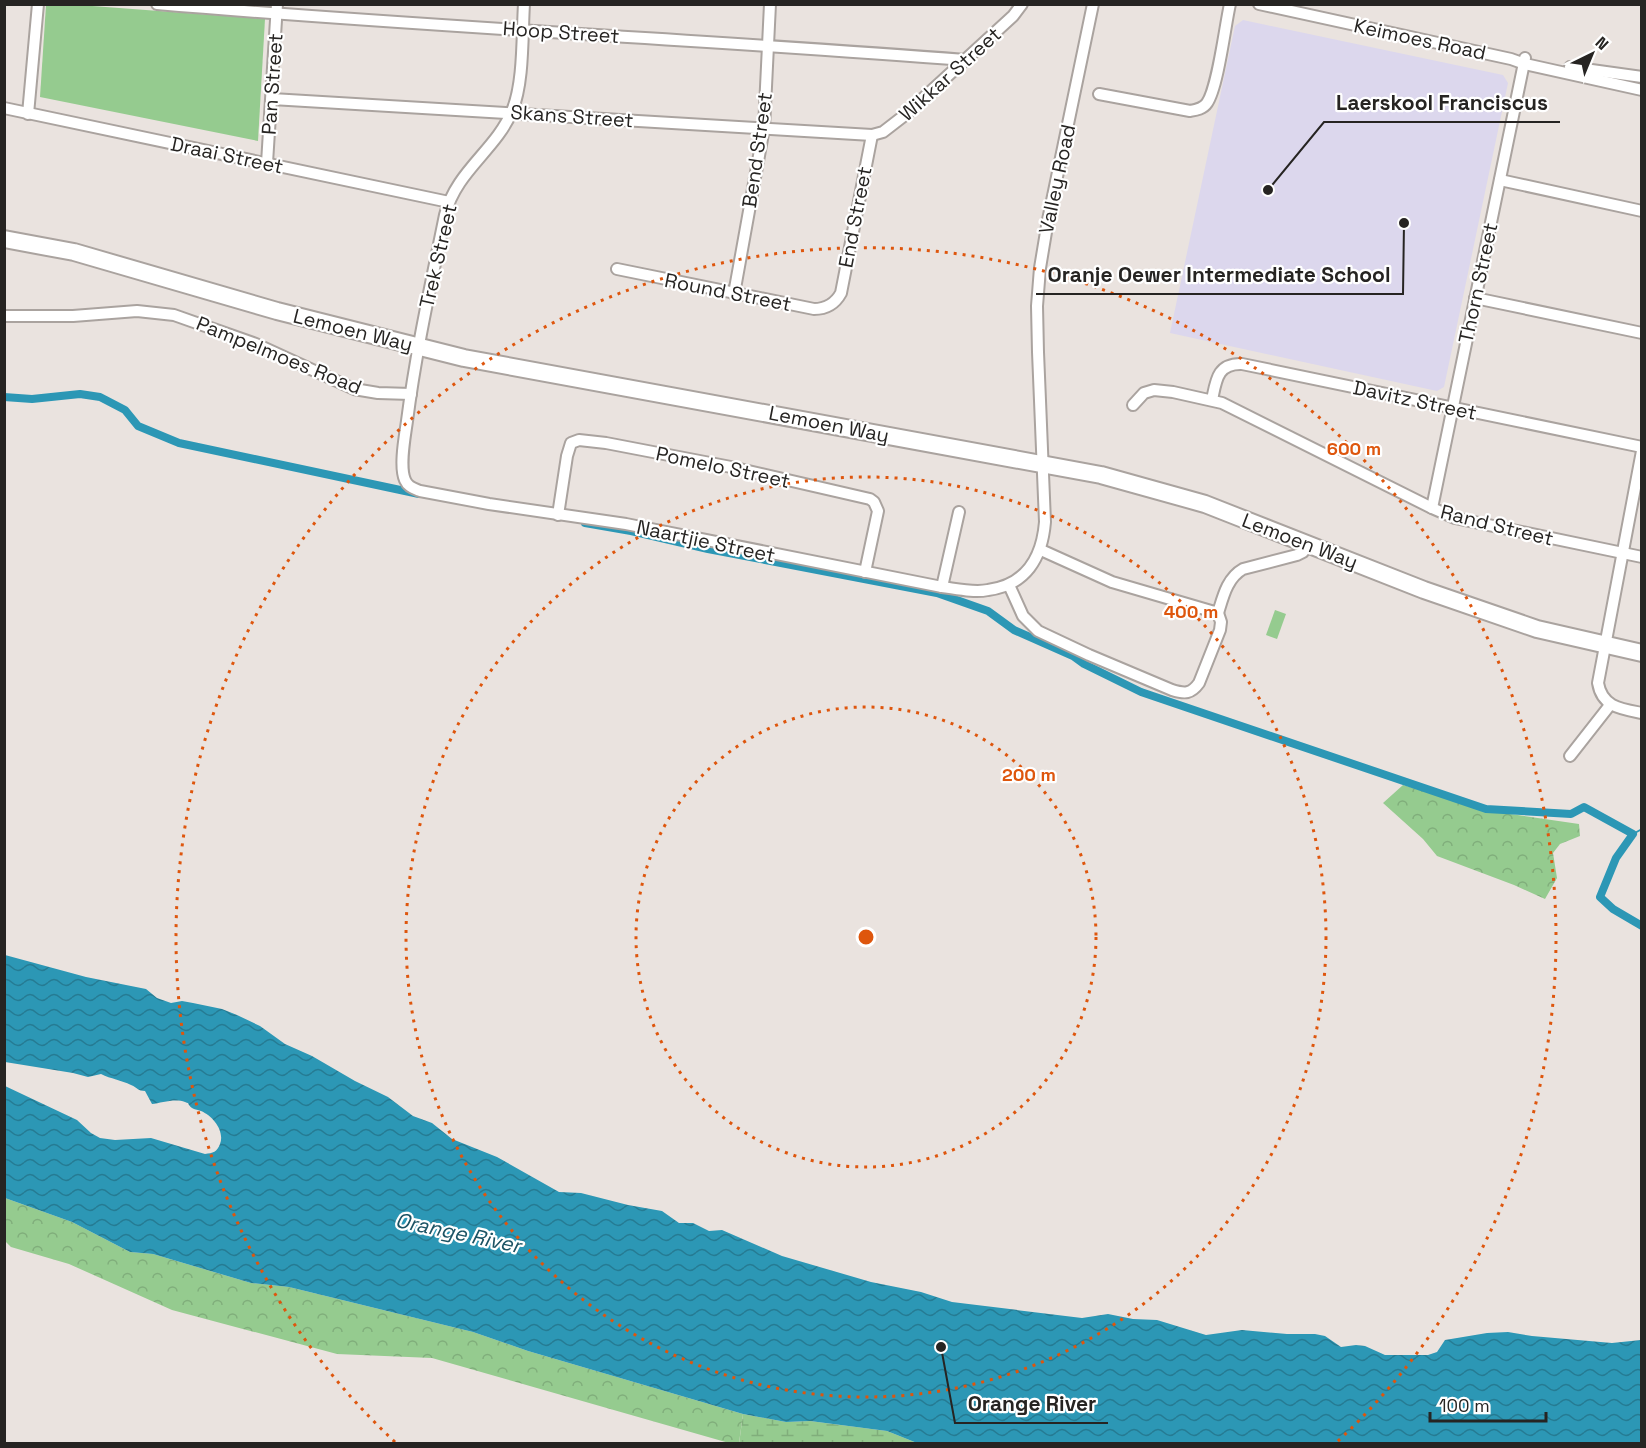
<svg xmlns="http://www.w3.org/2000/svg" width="1646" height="1448" font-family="'Space Grotesk',sans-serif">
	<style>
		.education { fill: #dcd7ed }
		.green { fill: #95cb8f }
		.forest { fill: url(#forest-crowns) }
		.wetland { fill: url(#wetland-marsh) }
		.water { fill: url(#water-waves) }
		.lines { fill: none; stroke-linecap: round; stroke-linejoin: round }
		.stream { stroke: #2c97b5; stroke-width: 2 }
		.canal { stroke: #2c97b5; stroke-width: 8 }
		.minor-casing { stroke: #aaa39f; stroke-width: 14 }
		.highway-casing { stroke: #aaa39f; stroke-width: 20 }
		.minor { stroke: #fff; stroke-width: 10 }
		.highway { stroke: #fff; stroke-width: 16 }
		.ring { fill: none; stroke: #de560d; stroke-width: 3; stroke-dasharray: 3 6 }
		.labels { text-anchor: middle; stroke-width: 4.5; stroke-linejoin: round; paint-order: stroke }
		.street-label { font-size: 20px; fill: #262422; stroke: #fff }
		.water-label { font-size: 21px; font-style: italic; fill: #1b5364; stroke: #fff }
		.centre { fill: #de560d; stroke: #fff; stroke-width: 3 }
		.ring-label { font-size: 18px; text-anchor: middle; font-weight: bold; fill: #de560d; stroke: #fff; stroke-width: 4.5; stroke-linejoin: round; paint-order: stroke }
		.leader { fill: none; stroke: #262422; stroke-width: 2 }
		.callout-dot { fill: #262422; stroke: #fff; stroke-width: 2 }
		.callout-label { font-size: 21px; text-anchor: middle; font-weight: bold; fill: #262422; stroke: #fff; stroke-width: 4.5; stroke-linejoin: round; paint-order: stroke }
	</style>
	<defs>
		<pattern id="forest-crowns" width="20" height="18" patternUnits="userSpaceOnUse" patternTransform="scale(1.5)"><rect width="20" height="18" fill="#95cb8f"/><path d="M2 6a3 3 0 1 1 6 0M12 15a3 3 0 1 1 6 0" fill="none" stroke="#80ae7b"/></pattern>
		<pattern id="wetland-marsh" width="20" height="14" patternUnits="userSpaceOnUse" patternTransform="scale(1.5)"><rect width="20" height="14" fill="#95cb8f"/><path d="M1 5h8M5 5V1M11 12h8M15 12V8" fill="none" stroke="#80ae7b"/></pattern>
		<pattern id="water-waves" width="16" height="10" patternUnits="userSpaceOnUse" patternTransform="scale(1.5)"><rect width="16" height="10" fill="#2c97b5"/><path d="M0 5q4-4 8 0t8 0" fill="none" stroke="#257b93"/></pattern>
	</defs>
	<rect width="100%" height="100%" fill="#eae3df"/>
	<!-- education -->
	<polygon class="education" points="1243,20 1503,75 1508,83 1444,387 1437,391 1170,333 1235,26"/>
	<!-- green -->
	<g class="green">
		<polygon points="46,5 79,5 265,19 258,141 40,97"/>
		<polygon points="1275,610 1286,614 1277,639 1266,635"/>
	</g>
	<!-- forest -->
	<g class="forest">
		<polygon points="1403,785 1491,811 1579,824 1580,836 1560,844 1553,853 1557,878 1545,899 1514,885 1437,856 1423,839 1383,803"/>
		<polygon points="5,1198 72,1222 130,1252 153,1254 251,1283 289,1287 473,1332 528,1351 743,1414 739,1443 729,1443 432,1358 337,1354 172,1310 69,1264 11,1247 5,1241"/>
	</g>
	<!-- wetland -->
	<polygon class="wetland" points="743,1414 786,1422 810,1421 887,1431 917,1443 739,1444"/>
	<!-- water -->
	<path class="water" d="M5,955L86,977L146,989L157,998L171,1003L182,1001L193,1003L222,1009L237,1015L260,1026L285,1044L312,1056L355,1081L388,1097L413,1116L432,1123L452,1139L497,1157L559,1192L581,1193L628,1205L662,1211L679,1223H693L709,1231L722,1230L782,1256L871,1282L921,1292L952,1302L1082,1318L1108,1314L1133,1319L1157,1320L1206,1335L1242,1330L1287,1334H1315L1325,1336L1341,1347L1356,1345L1365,1346L1385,1355H1428L1437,1352L1445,1340L1487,1333L1508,1332L1532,1336L1612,1343L1641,1340V1443H917L887,1431L810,1421L786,1422L743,1414L528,1351L473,1332L289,1287L251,1283L153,1254L130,1252L72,1222L5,1198V1086L77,1120L91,1133L100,1138L115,1140L151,1138L205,1154C213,1153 217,1152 220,1144C225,1131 213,1116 201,1111C196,1109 195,1110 192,1108C186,1103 191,1104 185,1102C175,1098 161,1103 152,1104L145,1091C138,1091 138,1088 131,1085C121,1080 111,1079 101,1074L88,1077L73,1073L5,1062Z"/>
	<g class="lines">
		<!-- stream -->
		<polyline class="stream" points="1633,834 1642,829"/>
		<!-- canal -->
		<g class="canal">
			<polyline points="4,397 32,399 80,394 100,397 125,410 138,426 179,443 419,494"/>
			<polyline points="585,523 631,531 708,549 937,593 988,611 1014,630 1073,656 1084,664 1141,692 1486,809 1571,814 1584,807 1633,834 1616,858 1600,897 1613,909 1642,926"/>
		</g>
		<!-- minor casing -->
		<g class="minor-casing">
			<g id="minor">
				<path d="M157,4C426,27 696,39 965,60"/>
				<path d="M524,4C522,35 524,83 512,111C496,150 456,171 445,215C431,284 416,351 407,421C405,436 399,466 405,480C408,487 413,488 420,491L489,504L626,524L942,587C957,589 974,593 988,590C1026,585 1042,558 1045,522L1038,352L1037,306L1040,268L1048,220L1093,4"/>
				<polyline points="1259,4 1511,59 1525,64 1642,90"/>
				<polyline points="1570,67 1642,77"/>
				<path d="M1099,94L1190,111C1196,110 1203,109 1207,103C1218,87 1225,26 1230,4"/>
				<polyline points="272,99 872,135 883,132 905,115 1013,16 1022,4"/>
				<polyline points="4,108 449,202"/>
				<polyline points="28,114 38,4"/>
				<polyline points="267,163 277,4"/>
				<polyline points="1500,180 1642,211"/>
				<path d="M617,269L814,309C826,309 835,304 841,293L872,135"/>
				<polyline points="734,294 764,128 770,4"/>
				<polyline points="1475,298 1642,333"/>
				<polyline points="4,316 73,316 137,311 174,315 256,344 354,389 378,393 411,394"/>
				<path d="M1212,400C1216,381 1217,363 1242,364L1642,447"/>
				<polyline points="1133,405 1144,393 1154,390 1173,392 1222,403 1432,508 1455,518 1642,557"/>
				<path d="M1642,451L1598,683C1602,707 1621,709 1642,713"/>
				<polyline points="1432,508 1525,58"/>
				<polyline points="558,515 567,456 571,443 579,440 606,443 731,467 870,499 874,502 878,511 865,572"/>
				<path d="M1009,585L1023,616L1038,631L1089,655L1172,690C1185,694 1191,694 1199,683L1220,630L1221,622L1218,613L1112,582L1041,550"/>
				<polyline points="942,587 959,512"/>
				<path d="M1218,613C1223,597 1227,578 1243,569L1297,555L1303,552L1309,544"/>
				<polyline points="1570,756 1610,705"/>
			</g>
		</g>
		<!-- highway casing -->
		<g class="highway-casing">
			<polyline id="highway" points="4,239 74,252 277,311 464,358 1101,475 1205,504 1424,590 1537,629 1642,653"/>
		</g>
		<!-- minor -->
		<use href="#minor" class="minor"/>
		<!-- highway -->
		<use href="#highway" class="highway"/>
	</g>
	<!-- distance rings -->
	<g class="ring">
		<circle cx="866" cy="937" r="230"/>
		<circle cx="866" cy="937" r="460"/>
		<path d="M395 1442A690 690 0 1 1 1337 1442"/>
	</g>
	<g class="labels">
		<!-- street labels -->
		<g class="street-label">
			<text transform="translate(561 32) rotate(4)" y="7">Hoop Street</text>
			<text transform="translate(1420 39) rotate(12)" y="7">Keimoes Road</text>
			<text transform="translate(950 74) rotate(-42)" y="7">Wikkar Street</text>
			<text transform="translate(272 84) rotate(-86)" y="7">Pan Street</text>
			<text transform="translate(572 116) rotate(4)" y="7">Skans Street</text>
			<text transform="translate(757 150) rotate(-82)" y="7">Bend Street</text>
			<text transform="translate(227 155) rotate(12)" y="7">Draai Street</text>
			<text transform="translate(1057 179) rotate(-78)" y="7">Valley Road</text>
			<text transform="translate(855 217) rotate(-79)" y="7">End Street</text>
			<text transform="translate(438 256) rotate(-77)" y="7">Trek Street</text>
			<text transform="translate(1478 283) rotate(-78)" y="7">Thorn Street</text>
			<text transform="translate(728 292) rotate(11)" y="7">Round Street</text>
			<text transform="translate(353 330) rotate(14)" y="7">Lemoen Way</text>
			<text transform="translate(279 355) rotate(22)" y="7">Pampelmoes Road</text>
			<text transform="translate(1415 400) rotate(12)" y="7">Davitz Street</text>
			<text transform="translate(829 424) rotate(11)" y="7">Lemoen Way</text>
			<text transform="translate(723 467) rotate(12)" y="7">Pomelo Street</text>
			<text transform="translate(1497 525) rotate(14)" y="7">Rand Street</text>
			<text transform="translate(706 541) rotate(12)" y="7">Naartjie Street</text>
			<text transform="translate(1300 541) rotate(21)" y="7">Lemoen Way</text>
		</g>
		<!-- water labels -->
		<g class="water-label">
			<text transform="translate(458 1233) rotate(12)" y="7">Orange River</text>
		</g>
	</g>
	<circle cx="866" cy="937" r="9" class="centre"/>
	<g class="ring-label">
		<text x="1354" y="455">600 m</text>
		<text x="1191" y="618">400 m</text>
		<text x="1029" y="781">200 m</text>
	</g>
	<!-- callouts -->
	<path class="leader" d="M1268 190L1324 122H1560M1404 223L1403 294H1036M941 1347L955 1423H1108"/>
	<g class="callout-dot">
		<circle cx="1268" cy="190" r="6"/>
		<circle cx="1404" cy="223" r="6"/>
		<circle cx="941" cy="1347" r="6"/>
	</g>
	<g class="callout-label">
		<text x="1442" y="110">Laerskool Franciscus</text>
		<text x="1219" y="282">Oranje Oewer Intermediate School</text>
		<text x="1032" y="1411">Orange River</text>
	</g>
	<!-- border -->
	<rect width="1646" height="1448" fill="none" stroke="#262422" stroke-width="12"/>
	<!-- north arrow -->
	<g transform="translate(1592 54) rotate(43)" stroke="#ffffff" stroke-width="4.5" paint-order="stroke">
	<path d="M0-4.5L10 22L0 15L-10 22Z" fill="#262422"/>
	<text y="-9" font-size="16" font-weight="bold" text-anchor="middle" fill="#262422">N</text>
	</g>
	<!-- scale -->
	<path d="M1430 1412v9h116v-9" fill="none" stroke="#262422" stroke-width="3"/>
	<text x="1439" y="1412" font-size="18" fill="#262422" stroke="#ffffff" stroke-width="4.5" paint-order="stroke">100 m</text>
</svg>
